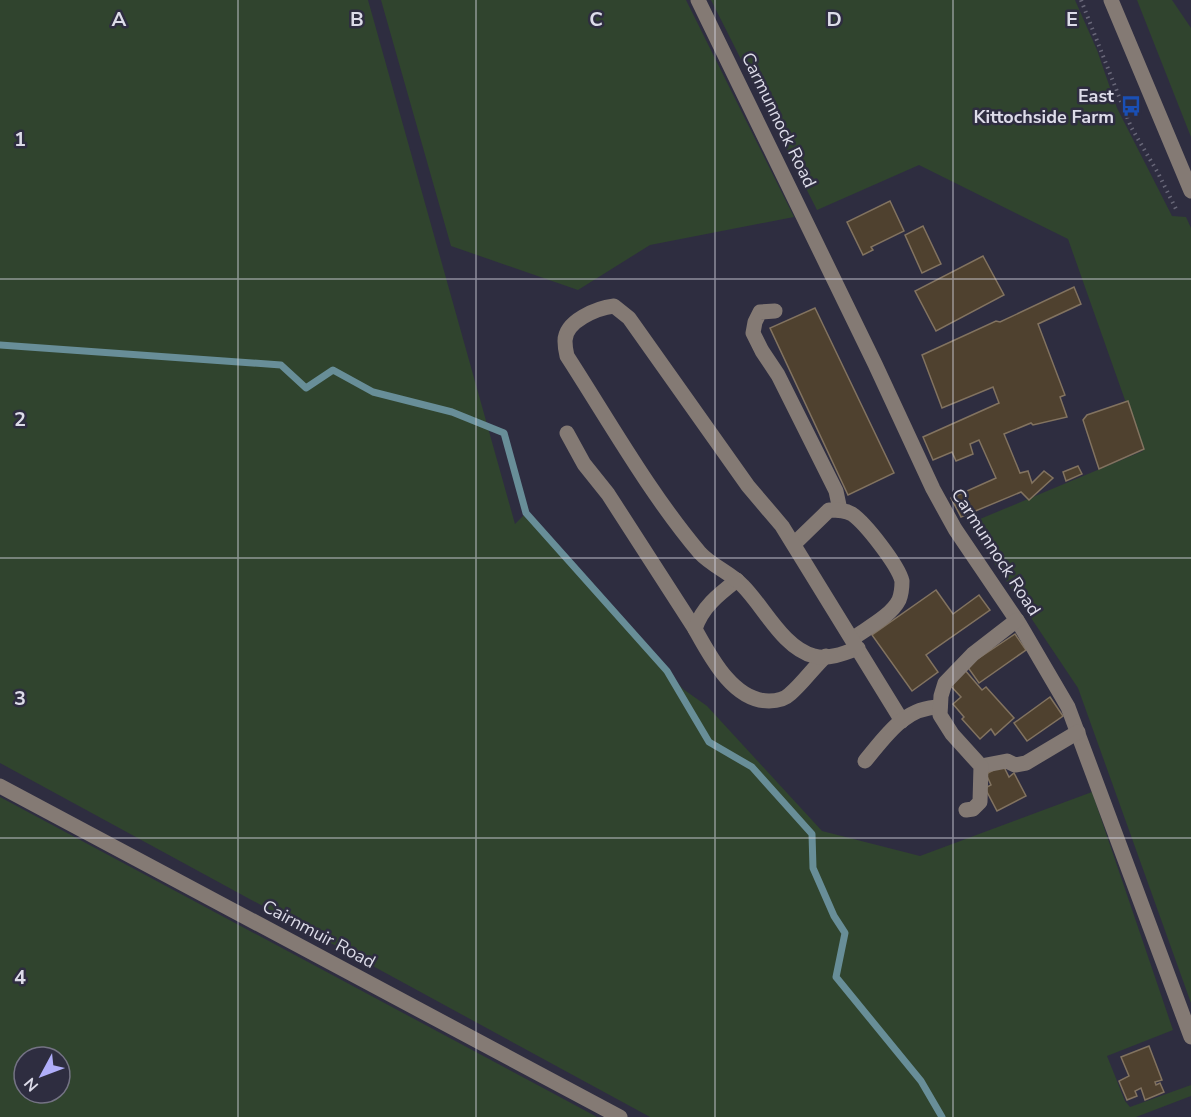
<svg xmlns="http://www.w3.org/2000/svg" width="1191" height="1117" font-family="'Nunito Sans',sans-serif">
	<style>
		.green { fill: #30442e; fill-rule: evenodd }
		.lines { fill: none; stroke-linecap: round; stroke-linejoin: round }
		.stream { stroke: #688e98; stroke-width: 7 }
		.building { fill: #4f412f; stroke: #827360; stroke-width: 1.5 }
		.path { stroke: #686778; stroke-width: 4; stroke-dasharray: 1.5 4.5; stroke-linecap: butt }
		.minor { stroke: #847a74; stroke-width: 15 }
		.grid { fill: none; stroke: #dddce9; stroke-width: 1.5; stroke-opacity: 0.55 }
		.labels { text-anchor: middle; stroke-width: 5; stroke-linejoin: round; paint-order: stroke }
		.poi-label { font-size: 18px; font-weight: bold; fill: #dddce9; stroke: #2e2d40; text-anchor: end }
		.street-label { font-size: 18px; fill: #dddce9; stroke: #2e2d40 }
		.grid-label { font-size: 20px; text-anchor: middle; font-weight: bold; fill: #dddce9; stroke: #2e2d40; stroke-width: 5; stroke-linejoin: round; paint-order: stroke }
	</style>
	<rect width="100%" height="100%" fill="#2e2d40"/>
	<!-- green -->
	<g class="green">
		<polygon points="0,0 368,0 515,524 526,513 683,689 707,706 822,831 920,856 1092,792 1173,1030 1107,1056 1125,1101 1130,1107 1191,1085 1191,1096 1136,1117 650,1117 0,763"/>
		<polygon points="381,0 686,0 794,217 650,245 578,290 451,246"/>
		<polygon points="711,0 1075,0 1097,50 1117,108 1172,216 1186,217 1191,228 1191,1003 1078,688 968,524 1143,451 1068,239 919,165 817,210"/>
		<polygon points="1137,0 1172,0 1191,28 1191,137"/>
		<path d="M0,797L545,1089L597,1117H0ZM24,1057H60V1093H24Z"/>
	</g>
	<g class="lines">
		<!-- stream -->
		<polyline class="stream" points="0,345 281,365 306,388 333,370 373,392 452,412 504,433 526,513 667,671 709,742 752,767 812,834 813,868 834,916 845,933 836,977 921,1081 942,1117"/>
	</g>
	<!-- building -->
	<g class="building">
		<polygon points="890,201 904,231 871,247 873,250 863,255 847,222"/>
		<polygon points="923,226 941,264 922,273 905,235"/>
		<polygon points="983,256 1004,295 936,331 915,291"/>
		<polygon points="1074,287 1081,304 1038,324 1065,395 1060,397 1067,417 1033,425 1031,423 1004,434 1020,473 1028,471 1032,483 1044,471 1053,478 1029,500 1021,492 961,517 951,498 996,478 979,440 970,444 973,454 956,461 952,452 933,460 923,437 999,403 993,387 942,408 922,355 996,321 1000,322"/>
		<polygon points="815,308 894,473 848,495 770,328"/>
		<polygon points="1128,401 1144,449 1099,469 1083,420 1087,415"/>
		<polygon points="1078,466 1082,474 1066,481 1063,472"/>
		<polygon points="936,590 953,614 979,595 990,610 926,655 938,672 912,691 872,635"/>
		<polygon points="1015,634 1026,650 979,683 967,666"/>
		<polygon points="964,669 982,690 986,687 1014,718 995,735 991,729 980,739 962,719 964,717 953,704 961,697 948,683"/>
		<polygon points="1050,697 1063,716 1027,741 1014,723"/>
		<polygon points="1003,765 1009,777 1014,773 1026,796 997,811 985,788 991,785 986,774"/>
		<polygon points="1149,1046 1162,1080 1155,1082 1156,1085 1160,1083 1164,1092 1145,1100 1141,1088 1135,1091 1137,1096 1127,1100 1119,1081 1129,1076 1121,1057"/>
	</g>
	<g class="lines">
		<!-- path -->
		<polyline class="path" points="1081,0 1131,127 1158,173 1177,211"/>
		<!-- minor -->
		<g class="minor">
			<polyline points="698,0 875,364 933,489 955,529 1020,625 1068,707 1191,1037"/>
			<polyline points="1111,0 1191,191"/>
			<polyline points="775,311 760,312 755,322 753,333 762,351 778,375 836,491 840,510"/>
			<polyline points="567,433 584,464 608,494 695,629"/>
			<path d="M794,544L829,510C837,510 845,510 852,514C866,524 898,565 902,581C902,586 901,595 899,600C891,616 867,628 852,639"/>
			<path d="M737,580C719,594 702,607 695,629C710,656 733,701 769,701C777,701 784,700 790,694C803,683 813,668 826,656"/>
			<path d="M858,648C845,653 828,660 814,656C783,648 764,607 743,586C731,573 712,566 700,553C650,494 609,421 567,356C566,352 565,346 565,341C565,321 597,308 614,306L629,318L748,486L782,526L902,721"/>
			<path d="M865,761C886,736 904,707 940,707"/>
			<polyline points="981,766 1007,761 1015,765 1026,763 1078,732"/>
			<polyline points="0,786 620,1117"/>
			<polyline points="966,810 973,809 980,802 981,766 952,734 940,715 941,696 945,683 973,654 1017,620"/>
		</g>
	</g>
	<!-- grid -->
	<path class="grid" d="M238,0V1117M476,0V1117M715,0V1117M953,0V1117M0,279H1191M0,558H1191M0,838H1191"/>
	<!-- icons -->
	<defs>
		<g id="bus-bare" transform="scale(1.62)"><path d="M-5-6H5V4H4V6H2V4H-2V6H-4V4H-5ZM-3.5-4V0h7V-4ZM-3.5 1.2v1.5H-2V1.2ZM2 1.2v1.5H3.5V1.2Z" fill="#1a4fb4" stroke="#2e2d40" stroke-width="2.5" paint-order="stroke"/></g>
	</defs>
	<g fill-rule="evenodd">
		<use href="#bus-bare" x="1131" y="106"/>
	</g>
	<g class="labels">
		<!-- poi labels -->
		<g class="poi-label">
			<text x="1114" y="102">East<tspan x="1114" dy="21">Kittochside Farm</tspan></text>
		</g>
		<!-- street labels -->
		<g class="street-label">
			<text transform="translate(779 120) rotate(64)" y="6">Carmunnock Road</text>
			<text transform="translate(996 552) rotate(57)" y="6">Carmunnock Road</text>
			<text transform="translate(319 934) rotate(28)" y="6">Cairnmuir Road</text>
		</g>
	</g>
	<g class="grid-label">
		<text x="119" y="26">A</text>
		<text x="357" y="26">B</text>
		<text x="596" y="26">C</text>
		<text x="834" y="26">D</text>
		<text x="1072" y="26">E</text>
		<text x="20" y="146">1</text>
		<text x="20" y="426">2</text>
		<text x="20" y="705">3</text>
		<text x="20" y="984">4</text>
	</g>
	<!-- north arrow -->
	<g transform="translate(42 1075) rotate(229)"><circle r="28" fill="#2e2d40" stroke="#747384" stroke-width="1.5"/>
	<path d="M0-4.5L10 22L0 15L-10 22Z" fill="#b0aefa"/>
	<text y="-9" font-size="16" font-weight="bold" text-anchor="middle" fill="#dddce9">N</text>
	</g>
</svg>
